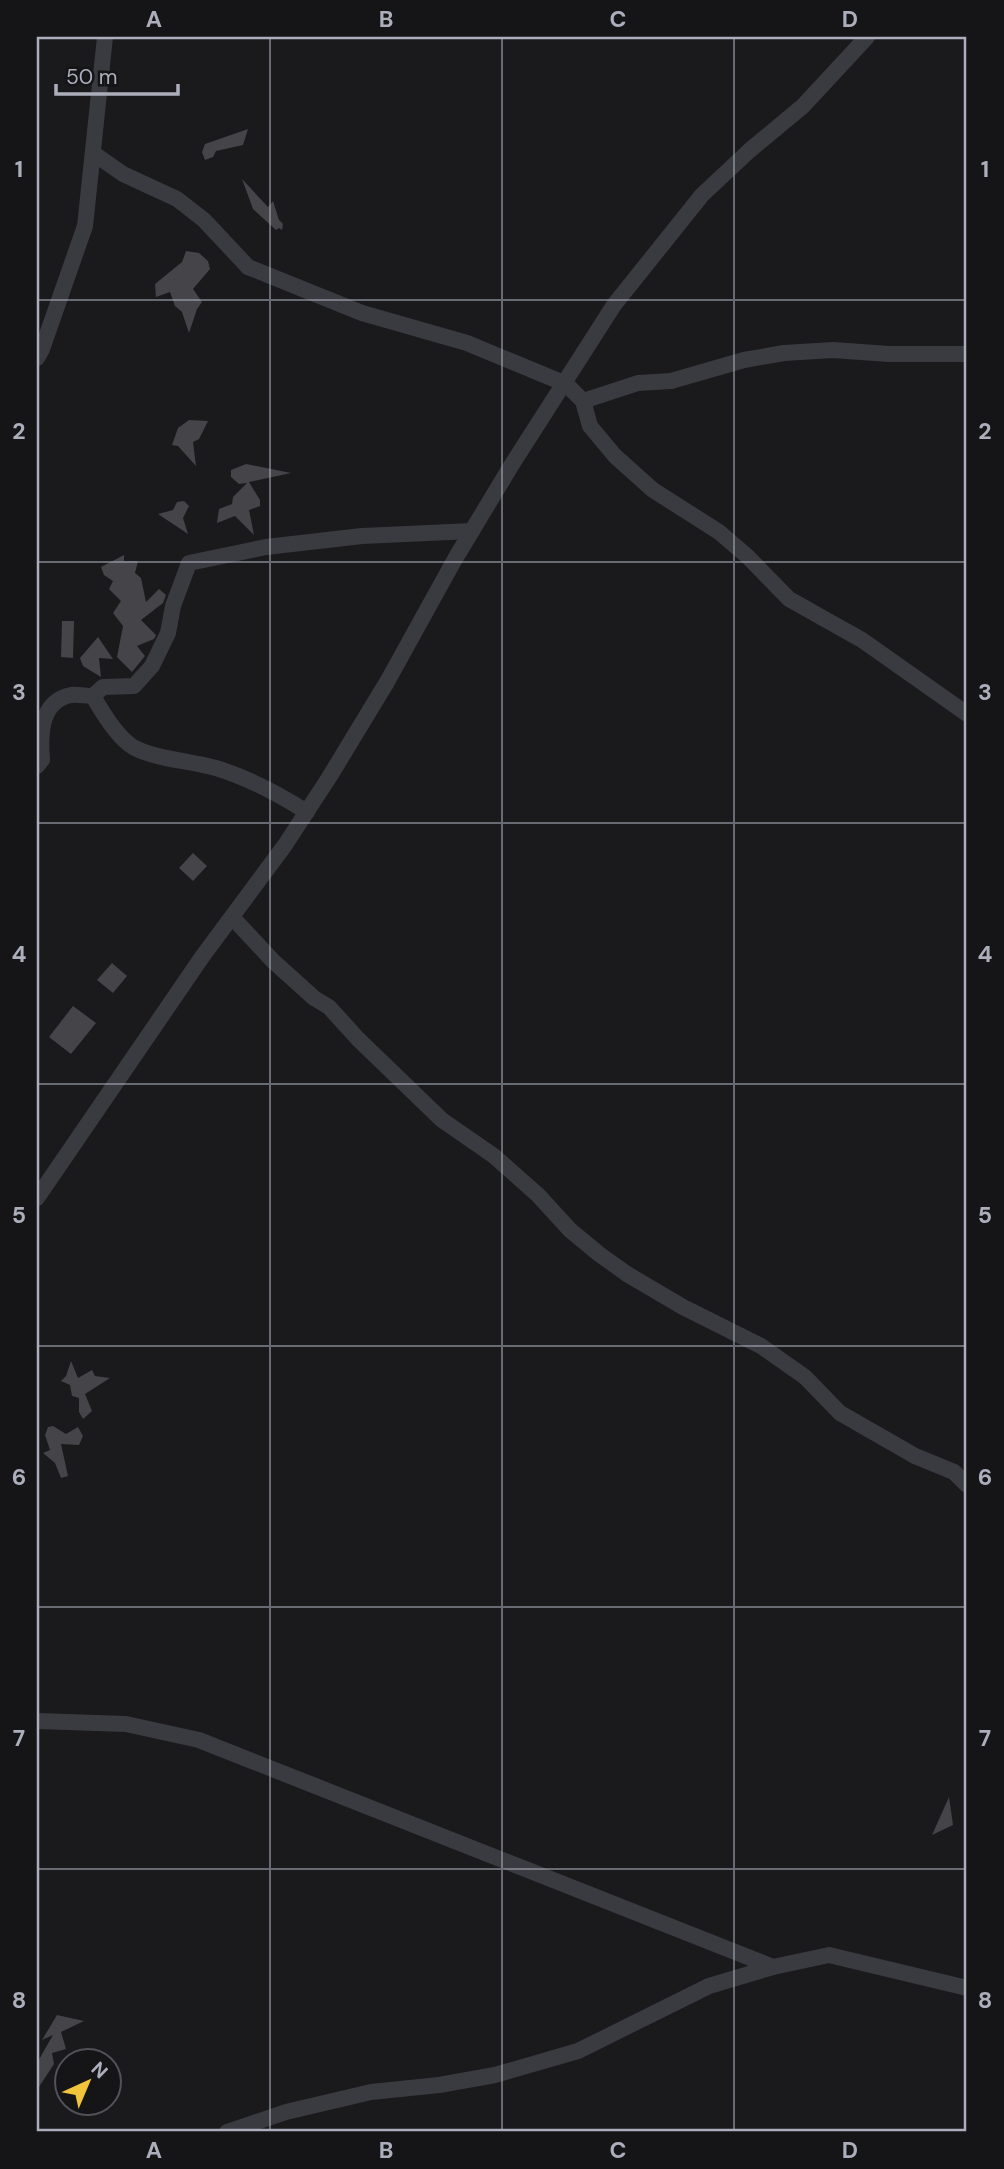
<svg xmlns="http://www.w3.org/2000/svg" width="1004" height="2169" font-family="'DM Sans',sans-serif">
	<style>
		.building { fill: #444449 }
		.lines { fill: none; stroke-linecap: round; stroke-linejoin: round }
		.minor { stroke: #3a3b41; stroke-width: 16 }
		.grid { fill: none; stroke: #acafbb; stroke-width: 2; stroke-opacity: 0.55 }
		.neatline { fill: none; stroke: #acafbb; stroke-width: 2.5 }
		.grid-label { font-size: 23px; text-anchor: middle; font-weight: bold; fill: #acafbb }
	</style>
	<rect width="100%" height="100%" fill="#1a191c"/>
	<!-- building -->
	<g class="building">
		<polygon points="248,129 243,145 216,151 213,157 205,160 202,152 205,144"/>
		<polygon points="242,179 268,207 273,201 279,220 283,224 282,230 279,228 276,230 253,209"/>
		<polygon points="186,251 199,253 208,261 210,269 193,289 202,302 197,309 189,333 182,312 175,306 170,292 156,297 155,284 182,262"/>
		<polygon points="189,420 208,421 199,439 193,442 196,466 178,446 172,445 178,428"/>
		<polygon points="246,464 291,473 249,482 260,500 260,506 249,510 254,535 235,516 217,523 219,509 232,504 233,497 247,483 239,484 231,477 231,470"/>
		<polygon points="184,501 189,506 183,518 188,534 158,514 173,510 177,502"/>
		<polygon points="124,555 124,561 138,561 135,573 141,578 146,602 159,589 166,595 163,603 141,620 156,635 154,639 137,646 145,656 132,672 117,657 123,626 113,613 121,601 109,589 113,581 104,575 101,567"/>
		<polygon points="62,621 74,621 73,658 61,657"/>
		<polygon points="98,637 113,659 99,658 101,677 83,666 80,658"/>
		<polygon points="193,853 207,866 193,881 179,868"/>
		<polygon points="112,963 127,976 113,993 97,980"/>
		<polygon points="73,1006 96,1023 71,1054 49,1037"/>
		<polygon points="71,1361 78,1378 92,1370 95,1376 110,1378 85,1394 92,1411 83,1419 79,1412 79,1398 72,1396 70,1385 61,1381 66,1376"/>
		<polygon points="53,1426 66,1434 78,1427 83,1436 79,1445 61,1444 68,1476 61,1478 55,1463 43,1453 50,1450 45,1435 48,1427"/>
		<polygon points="949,1797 953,1825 932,1835"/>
		<polygon points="57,2015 84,2021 61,2032 66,2049 52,2053 54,2064 37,2090 37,2063 53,2035 42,2040"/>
	</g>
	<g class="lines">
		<!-- minor -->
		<g class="minor">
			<polyline points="93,153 123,174 177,199 204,220 248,267 362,313 467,343 566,384 583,401 590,426 615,456 653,490 719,532 747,556 789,599 862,640 967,714"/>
			<polyline points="37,358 42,349 85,226 105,37"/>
			<polyline points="583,401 638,383 671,381 744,360 784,353 833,350 889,354 967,354"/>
			<polyline points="93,696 103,687 134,686 152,666 168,633 173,606 189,563 266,547 362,536 472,531"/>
			<path d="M37,766L42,760C40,735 40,701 71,695C77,694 86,696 93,696C102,712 117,737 133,747C154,759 192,761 216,768C249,778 277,793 307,812"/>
			<polyline points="232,917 273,961 314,998 329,1007 358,1039 442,1120 494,1156 538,1195 570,1230 599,1254 627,1274 683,1307 761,1346 805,1377 840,1413 915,1456 954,1472 967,1485"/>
			<polyline points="37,1198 202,957 285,845 330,776 387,682 455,559 511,466 614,305 702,195 750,150 803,106 867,37"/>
			<polyline points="37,1721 126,1724 199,1740 773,1967 829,1955 967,1988"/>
			<polyline points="227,2132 286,2112 371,2092 439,2085 495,2075 578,2051 709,1986 773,1967"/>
		</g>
	</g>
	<!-- grid -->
	<path class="grid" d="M270,37V2132M502,37V2132M734,37V2132M37,300H967M37,562H967M37,823H967M37,1084H967M37,1346H967M37,1607H967M37,1869H967"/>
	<!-- border -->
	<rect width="1004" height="2169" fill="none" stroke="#151417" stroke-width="77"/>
	<!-- north arrow -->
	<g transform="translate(88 2082) rotate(44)"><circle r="33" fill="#151417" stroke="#515259" stroke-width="2"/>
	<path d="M0-5L12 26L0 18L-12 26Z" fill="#f1c43c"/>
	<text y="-10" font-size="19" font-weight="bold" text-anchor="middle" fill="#acafbb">N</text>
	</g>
	<!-- scale -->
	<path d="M56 84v10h122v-10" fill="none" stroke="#acafbb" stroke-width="3.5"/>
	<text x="66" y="84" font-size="21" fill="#acafbb" stroke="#151417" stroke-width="5" paint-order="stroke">50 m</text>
	<rect x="38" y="38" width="927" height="2092" class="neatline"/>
	<g class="grid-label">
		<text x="154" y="27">A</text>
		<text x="386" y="27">B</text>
		<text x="618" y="27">C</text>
		<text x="850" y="27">D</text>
		<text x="19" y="177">1</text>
		<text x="985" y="177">1</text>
		<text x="19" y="439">2</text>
		<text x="985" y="439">2</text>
		<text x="19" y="700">3</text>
		<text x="985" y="700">3</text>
		<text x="19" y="962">4</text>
		<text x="985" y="962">4</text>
		<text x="19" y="1223">5</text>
		<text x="985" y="1223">5</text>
		<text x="19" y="1485">6</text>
		<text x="985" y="1485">6</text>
		<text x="19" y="1746">7</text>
		<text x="985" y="1746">7</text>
		<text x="19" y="2008">8</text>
		<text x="985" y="2008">8</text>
		<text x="154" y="2158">A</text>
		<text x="386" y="2158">B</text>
		<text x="618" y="2158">C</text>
		<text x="850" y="2158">D</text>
	</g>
</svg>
